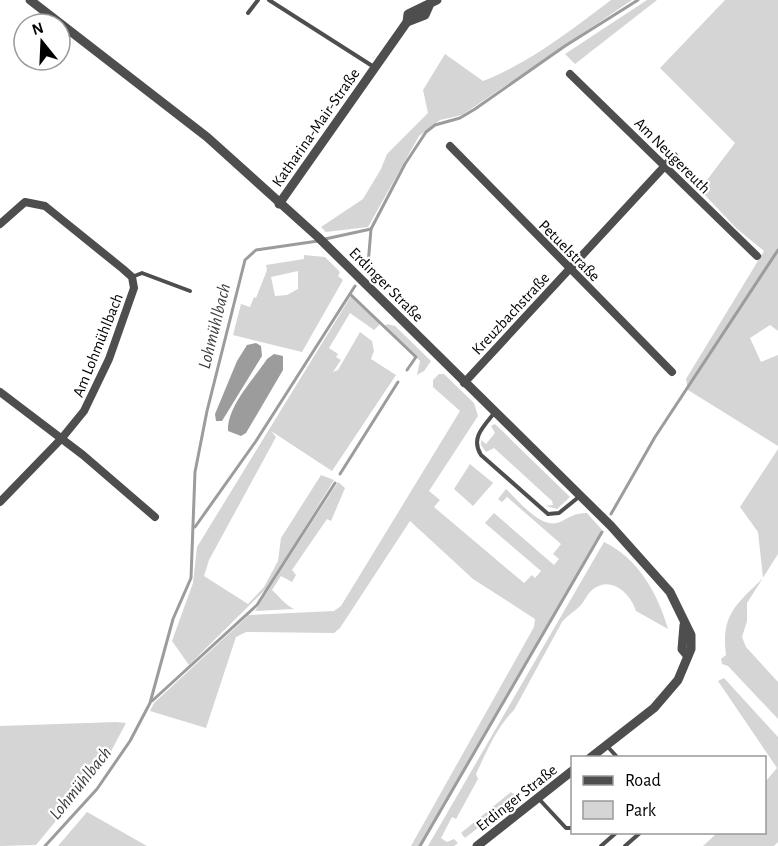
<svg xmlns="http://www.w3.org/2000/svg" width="778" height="846" font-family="'Alegreya Sans',sans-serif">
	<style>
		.green { fill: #d5d5d5; fill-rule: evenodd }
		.water { fill: #9c9c9c }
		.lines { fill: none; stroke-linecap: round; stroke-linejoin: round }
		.stream { stroke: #9c9c9c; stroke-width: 3 }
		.service { stroke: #4e4e4e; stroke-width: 4 }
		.minor { stroke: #4e4e4e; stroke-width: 8 }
		.tertiary { stroke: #4e4e4e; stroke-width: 9 }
		.labels { text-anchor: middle; stroke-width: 4.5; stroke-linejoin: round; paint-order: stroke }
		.street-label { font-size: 16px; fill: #000; stroke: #fff }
		.water-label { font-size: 18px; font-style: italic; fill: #3d3d3d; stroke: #fff }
	</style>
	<rect width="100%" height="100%" fill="#fff"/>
	<!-- green -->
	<g class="green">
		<path d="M611,0H632L462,115L440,120L419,136L368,227L326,232L321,227L363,199L381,169L387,154L428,113L423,90L445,54L483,81C531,62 570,31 611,0Z"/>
		<polygon points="647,0 657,0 575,64 565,54"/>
		<polygon points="725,0 778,0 778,331 770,325 750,338 761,362 778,355 778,446 688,390 686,379 764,251 736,228 703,193 704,184 735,143 660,68"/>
		<path d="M304,255L325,257L340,272L338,276L343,280L302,352L233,335L241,304L250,307L254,297L256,298L267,270L266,265L304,259ZM298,271V289L287,295L275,296L271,277Z"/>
		<polygon points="351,296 380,324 374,330 350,313 329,348 338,354 336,357 341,360 333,372 338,370 360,332 372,341 374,351 371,359 396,375 332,471 271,431 276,437 209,560 204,576 248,604 264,587 278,561 281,538 321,475 334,480 268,587 189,665 172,641 193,583 197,547"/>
		<polygon points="387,324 395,326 431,361 424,371 417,375 420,361 385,326"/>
		<path d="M439,374H444L474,403L478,416L429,491L440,500L434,507L524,583L532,575L535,578L541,571L485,523L494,513L554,565L559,559L553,554L561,544L507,497L502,502L498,499L506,489C519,501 541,530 560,522C570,517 575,513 587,513L602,530L419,846H411L534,627L535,619L473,579L410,521L340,628L334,633L246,632L236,637L206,728L150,711L154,703L249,615L334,611L341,606L460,411L433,387V380Z"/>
		<polygon points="495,424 570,497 557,509 546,506 553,505 552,501 494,448 486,452 481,445 481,440 486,444 495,433 491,426"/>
		<path d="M778,449V554L747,603V621L742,637L746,647L778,682V719L728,666L722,664L721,659L726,655C721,614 736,605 763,578L758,532L740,507Z"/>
		<polygon points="470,464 493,483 473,506 454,489"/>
		<path d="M338,482L345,488L331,521L327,519L292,570L296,575L292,582L281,576L272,590C280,597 285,605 294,609L255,611Z"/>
		<path d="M604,542C638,558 658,594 668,629L636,611C631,594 611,574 592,590C587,594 585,601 580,606C575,611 568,615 562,622L514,710C496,728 486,753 476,774L478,779L456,819L452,817L441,838L447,842L454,839L458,843L454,846H428Z"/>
		<polygon points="724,678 778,737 778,842 774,846 703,846 717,833 764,832 765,782 777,768 718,681"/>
		<polygon points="116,722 126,723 107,759 36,845 0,846 0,726"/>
		<polygon points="511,792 517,797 465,838 461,833"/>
		<polygon points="87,812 147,846 58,846"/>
	</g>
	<!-- water -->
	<g class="water">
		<polygon points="256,343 261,346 262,356 222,421 216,421 215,414 237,361 247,345"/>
		<path d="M274,354L283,356V370L246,433L241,436L228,431C227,406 254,379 267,359Z"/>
	</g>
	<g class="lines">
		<!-- stream -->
		<g class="stream">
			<polyline points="325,239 371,229 405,164 426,132 435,125 460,118 475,109 565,46 638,0"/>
			<polyline points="368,265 371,229"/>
			<polyline points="350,294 416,357 407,370"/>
			<polyline points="340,474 398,382"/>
			<polyline points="611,514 655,437 778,250"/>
			<polyline points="195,527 256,441 355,286"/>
			<polyline points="152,701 257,605 335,483"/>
			<polyline points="45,846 97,789 130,741 150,703 173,619 191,578 195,472 207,411 245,260 256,250 318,241"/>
			<polyline points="420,846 602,532"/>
		</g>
		<!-- service -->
		<g class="service">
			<polyline points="269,0 374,67"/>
			<polyline points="248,13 258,0"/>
			<polyline points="132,277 142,273 190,291"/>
			<path d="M495,412C484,426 470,438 481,455L548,514L559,513L580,496"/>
			<polyline points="607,746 618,758"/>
			<polyline points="539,799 566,828 572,828"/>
			<polyline points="601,846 617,832"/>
			<polyline points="625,846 641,832"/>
		</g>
		<!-- minor -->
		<g class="minor">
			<polyline points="570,74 757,256"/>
			<polyline points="450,146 672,372"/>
			<polyline points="0,224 25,202 45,206 123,269 132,277 134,288 109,359 84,411 62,438 0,502"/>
			<polyline points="464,383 674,156"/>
			<polyline points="0,392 83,455 155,517"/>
		</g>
		<!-- tertiary -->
		<g class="tertiary">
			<polyline points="30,0 207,137 318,237 611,526 670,592 691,635 691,649 678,680 654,708 590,758"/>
			<polyline points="407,22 425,15 429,6"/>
			<polyline points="279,204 407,22 408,14 437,0"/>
			<polyline points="684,625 682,649 687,655"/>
			<polyline points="477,846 572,771"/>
		</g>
	</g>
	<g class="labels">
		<!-- street labels -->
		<g class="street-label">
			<text transform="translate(315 127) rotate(-55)" y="6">Katharina-Mair-Straße</text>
			<text transform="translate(673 155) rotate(45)" y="6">Am Neugereuth</text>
			<text transform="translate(570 250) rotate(45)" y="6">Petuelstraße</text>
			<text transform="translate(387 284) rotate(45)" y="6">Erdinger Straße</text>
			<text transform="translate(510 313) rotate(-47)" y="6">Kreuzbachstraße</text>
			<text transform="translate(97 345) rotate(-68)" y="6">Am Lohmühlbach</text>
			<text transform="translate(516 797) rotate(-38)" y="6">Erdinger Straße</text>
		</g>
		<!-- water labels -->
		<g class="water-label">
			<text transform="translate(214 326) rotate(-76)" y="6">Lohmühlbach</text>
			<text transform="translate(80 783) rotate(-51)" y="6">Lohmühlbach</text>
		</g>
	</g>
	<!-- legend -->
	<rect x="571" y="756" width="195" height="78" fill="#ffffff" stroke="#999999" stroke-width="1.5"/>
	<rect x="583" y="776" width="30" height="9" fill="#4e4e4e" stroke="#999999" stroke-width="1.5"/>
	<text x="625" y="786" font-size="18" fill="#000000">Road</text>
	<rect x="583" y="801" width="30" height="18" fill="#d5d5d5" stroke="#999999" stroke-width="1.5"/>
	<text x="625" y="816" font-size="18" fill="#000000">Park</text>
	<!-- north arrow -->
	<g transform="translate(42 42) rotate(342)"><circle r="28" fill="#ffffff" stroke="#999999" stroke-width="1.5"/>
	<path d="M0-4.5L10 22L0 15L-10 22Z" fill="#000000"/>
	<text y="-9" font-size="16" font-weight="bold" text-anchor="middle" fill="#000000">N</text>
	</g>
</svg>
